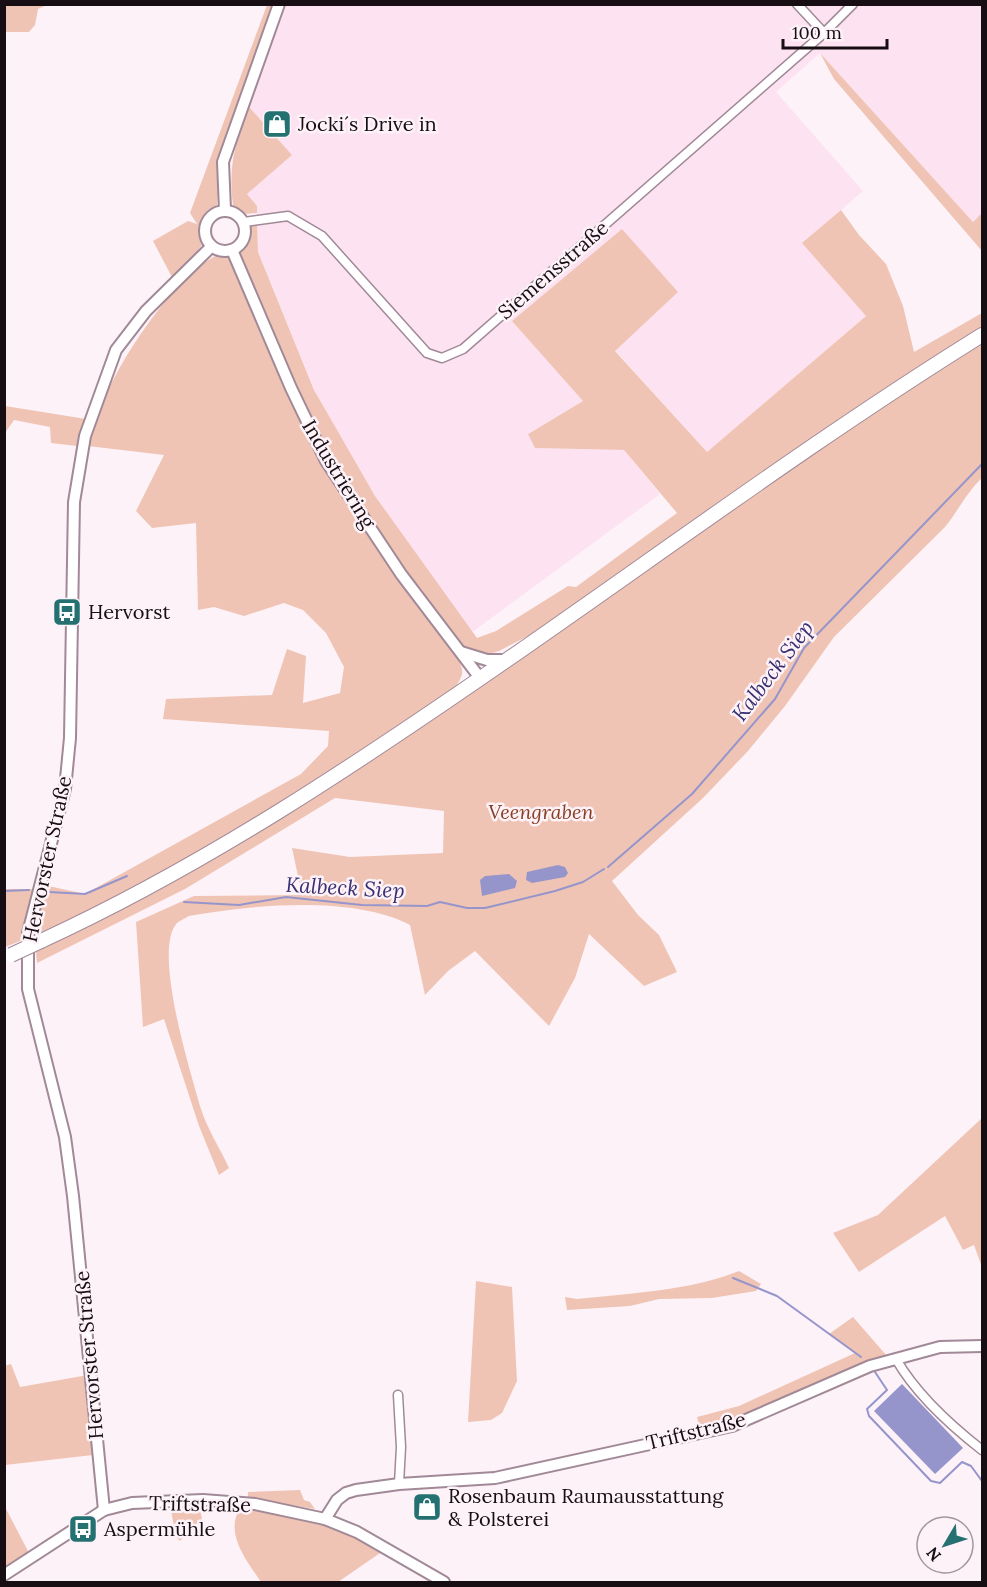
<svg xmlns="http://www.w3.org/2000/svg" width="987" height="1587" font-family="Lora,serif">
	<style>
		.built { fill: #fde2f1 }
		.green { fill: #f0c4b4 }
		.water { fill: #9595cc }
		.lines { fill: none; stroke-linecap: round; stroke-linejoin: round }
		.stream { stroke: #9595cc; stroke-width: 2 }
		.minor-casing { stroke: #a18997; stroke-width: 11 }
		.tertiary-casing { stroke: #a18997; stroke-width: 14 }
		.primary-casing { stroke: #a18997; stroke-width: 16 }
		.minor { stroke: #fff; stroke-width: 8 }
		.tertiary { stroke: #fff; stroke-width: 10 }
		.primary { stroke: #fff; stroke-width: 14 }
		.primary-bridge-casing { stroke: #a18997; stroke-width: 16; stroke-linecap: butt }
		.primary-bridge { stroke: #fff; stroke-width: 14 }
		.labels { text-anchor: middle; stroke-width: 5; stroke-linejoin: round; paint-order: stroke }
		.poi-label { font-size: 20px; fill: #170e13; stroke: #fdf2f8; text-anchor: start }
		.street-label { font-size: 20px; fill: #170e13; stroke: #fdf2f8 }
		.park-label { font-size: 20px; font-style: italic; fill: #893f22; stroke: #fdf2f8 }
		.water-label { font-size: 21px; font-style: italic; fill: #362f71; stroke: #fdf2f8 }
	</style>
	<rect width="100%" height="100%" fill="#fdf2f8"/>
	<!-- built -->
	<polygon class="built" points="285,5 982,5 982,213 973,222 820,53 776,92 863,191 803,243 866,316 707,452 615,350 513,321 583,401 529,433 535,448 624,450 660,494 471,633 375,496 341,441 314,389 258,252 257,206 247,194 292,155 249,107"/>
	<!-- green -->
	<g class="green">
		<polygon points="5,4 47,4 47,5 38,9 35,25 29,32 5,32"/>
		<path d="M267,5H276L219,181L217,205C200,212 194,228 202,245L174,281L153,241L188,221L197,224L190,213Z"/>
		<polygon points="820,53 973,222 982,213 982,251 834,79"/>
		<path d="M249,107L292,155L247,194L257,206V213L245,214L233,205C228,166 235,143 249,107Z"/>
		<polygon points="841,210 859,235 886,264 903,306 914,352 982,313 982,330 901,378 691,521 534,633 499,651 481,656 472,654 456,638 395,559 330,460 268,325 240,252 250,237 249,220 257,219 258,252 314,390 375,496 477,638 496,631 568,586 576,587 677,513 624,450 535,448 528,434 583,401 512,321 622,229 678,292 615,351 707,452 866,316 802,243"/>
		<path d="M215,256L228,257L268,345L345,498L456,656C464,669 465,674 455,687C311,783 167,883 5,947V889H33L44,885L85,894L301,774L328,746L329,731L163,719L166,699L272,695L287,649L306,656L303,703L340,693L344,667L326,633L303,610L284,603L244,616L214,607L198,610L196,523L152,528L136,511L164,455L88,446C97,391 166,283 215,256Z"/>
		<path d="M982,344V478C967,492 958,511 945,527L834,637L785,706L748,751L703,798L612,881L638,915L659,935L677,972L644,986L589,934L575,978L549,1026L475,951L448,971L425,995L410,925C352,895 251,905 189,916C185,918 180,921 177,923C152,950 191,1073 200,1106C206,1127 220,1148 229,1168L219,1175L199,1126L164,1019L143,1027L136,922L194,896L302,895L292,848L350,857L443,853L444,811L335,798L185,889L37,963L36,952L216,857L332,787L858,420Z"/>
		<polygon points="5,406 86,419 77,446 51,443 50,427 14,420 5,433"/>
		<polygon points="982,1118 982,1267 974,1245 963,1250 945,1216 859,1272 833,1233 878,1215"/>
		<path d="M739,1271L761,1284L756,1291L712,1298L659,1299L630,1306L567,1310L565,1297L577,1299C631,1293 689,1291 739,1271Z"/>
		<polygon points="476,1281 512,1287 517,1381 502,1413 491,1420 468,1422"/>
		<polygon points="853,1317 887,1356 745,1416 700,1429 697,1417 739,1406 855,1353 829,1334"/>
		<polygon points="11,1364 20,1387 88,1375 93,1455 5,1465 4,1366"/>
		<polygon points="300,1490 304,1500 310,1502 315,1509 248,1498 248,1492"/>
		<polygon points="4,1505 29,1553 4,1570"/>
		<polygon points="170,1505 199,1505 202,1519 180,1541 176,1537"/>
		<path d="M241,1507C291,1515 339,1526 383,1551L338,1582H261C247,1561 223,1532 241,1507Z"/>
	</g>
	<!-- water -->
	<g class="water">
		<polygon points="558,865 565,867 568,873 565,877 532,883 526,880 527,872"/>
		<polygon points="509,874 517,881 515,888 482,896 480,880 485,876"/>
		<polygon points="902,1384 963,1448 935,1474 874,1411"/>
	</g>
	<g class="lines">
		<!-- stream -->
		<g class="stream">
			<polyline points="608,867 692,794 775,699 804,648 982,464"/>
			<polyline points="4,891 29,890"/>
			<polyline points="49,892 85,894 127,876"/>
			<polyline points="184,902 239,905 286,897 362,905 427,906 440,902 467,908 485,908 555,891 583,882 604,869"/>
			<polyline points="733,1278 777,1296 861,1357"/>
			<polyline points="875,1372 887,1390 867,1409 869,1416 931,1481 940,1483 962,1462 971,1466 982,1481"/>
		</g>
		<!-- minor casing -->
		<g class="minor-casing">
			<g id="minor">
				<polyline points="797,4 824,33"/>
				<polyline points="244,222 288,216 322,236 427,353 442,358 463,349 824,33 853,4"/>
				<path d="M896,1359C916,1394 950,1425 982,1450"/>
				<polyline points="398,1395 401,1447 399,1484"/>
			</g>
		</g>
		<!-- tertiary casing -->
		<g class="tertiary-casing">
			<g id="tertiary">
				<polyline points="225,210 223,162 279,4"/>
				<circle cx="225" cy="231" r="20"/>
				<polyline points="232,250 291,388 326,461 401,574 480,678"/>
				<polyline points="461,652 487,660 507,660"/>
				<polyline points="104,1510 73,1196 65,1137 28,989 28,933 65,789 70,738 74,502 85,436 116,350 146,311 211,247"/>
				<polyline points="325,1519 337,1500 346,1493 356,1490 399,1484 495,1478 732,1426 870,1366 940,1347 982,1346"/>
				<polyline points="4,1575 104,1510 132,1503 203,1500 255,1504 325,1519 357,1532 444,1582"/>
			</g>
		</g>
		<!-- primary casing -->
		<g class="primary-casing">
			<path id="primary" d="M41,941C206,865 355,765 504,662C663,552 818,437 982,335"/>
		</g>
		<!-- minor -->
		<use href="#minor" class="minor"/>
		<!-- tertiary -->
		<use href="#tertiary" class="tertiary"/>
		<!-- primary -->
		<use href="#primary" class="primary"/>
		<!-- primary-bridge casing -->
		<g class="primary-bridge-casing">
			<polyline id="primary-bridge" points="11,955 41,941"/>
		</g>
		<!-- primary-bridge -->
		<use href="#primary-bridge" class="primary-bridge"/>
	</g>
	<!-- icons -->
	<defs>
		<g id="shop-square" transform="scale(1.5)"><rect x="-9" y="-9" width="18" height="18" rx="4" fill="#257071" stroke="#fdf2f8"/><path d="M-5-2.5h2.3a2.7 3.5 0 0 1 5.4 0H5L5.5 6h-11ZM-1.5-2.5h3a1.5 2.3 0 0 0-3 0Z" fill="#fff"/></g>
		<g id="bus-square" transform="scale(1.5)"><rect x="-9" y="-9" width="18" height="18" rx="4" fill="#257071" stroke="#fdf2f8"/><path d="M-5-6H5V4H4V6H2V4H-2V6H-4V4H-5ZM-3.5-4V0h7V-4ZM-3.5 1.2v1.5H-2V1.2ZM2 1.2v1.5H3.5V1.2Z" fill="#fff"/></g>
	</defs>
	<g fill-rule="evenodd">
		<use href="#shop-square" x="277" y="124"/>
		<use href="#bus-square" x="67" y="612"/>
		<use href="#shop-square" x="427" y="1507"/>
		<use href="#bus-square" x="83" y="1529"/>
	</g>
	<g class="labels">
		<!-- poi labels -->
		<g class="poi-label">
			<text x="298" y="131">Jocki´s Drive in</text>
			<text x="88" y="619">Hervorst</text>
			<text x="448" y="1503">Rosenbaum Raumausstattung<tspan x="448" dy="23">&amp; Polsterei</tspan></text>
			<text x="104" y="1536">Aspermühle</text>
		</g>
		<!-- street labels -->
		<g class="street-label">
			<text transform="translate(553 270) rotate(-41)" y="7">Siemensstraße</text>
			<text transform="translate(339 474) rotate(59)" y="7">Industriering</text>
			<text transform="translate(47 859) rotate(-78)" y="7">Hervorster Straße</text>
			<text transform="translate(89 1355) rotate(-95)" y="7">Hervorster Straße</text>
			<text transform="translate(696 1431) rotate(-14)" y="7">Triftstraße</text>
			<text transform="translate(200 1504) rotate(1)" y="7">Triftstraße</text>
		</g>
		<!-- park labels -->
		<g class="park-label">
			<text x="541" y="819">Veengraben</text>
		</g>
		<!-- water labels -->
		<g class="water-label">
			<text transform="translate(773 671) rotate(-53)" y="7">Kalbeck Siep</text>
			<text transform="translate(345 888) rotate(3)" y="7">Kalbeck Siep</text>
		</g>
	</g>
	<!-- border -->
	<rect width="987" height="1587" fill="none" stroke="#170e13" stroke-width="12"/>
	<!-- north arrow -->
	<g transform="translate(945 1545) rotate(231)"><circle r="28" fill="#fdf2f8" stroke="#a1979c" stroke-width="1.5"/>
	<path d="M0-4.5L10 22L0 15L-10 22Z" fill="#257071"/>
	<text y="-9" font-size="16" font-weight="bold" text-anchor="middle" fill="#170e13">N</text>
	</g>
	<!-- scale -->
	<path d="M783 39v9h104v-9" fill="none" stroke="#170e13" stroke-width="3"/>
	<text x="792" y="39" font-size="18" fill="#170e13" stroke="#fdf2f8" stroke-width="4.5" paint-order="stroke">100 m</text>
</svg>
